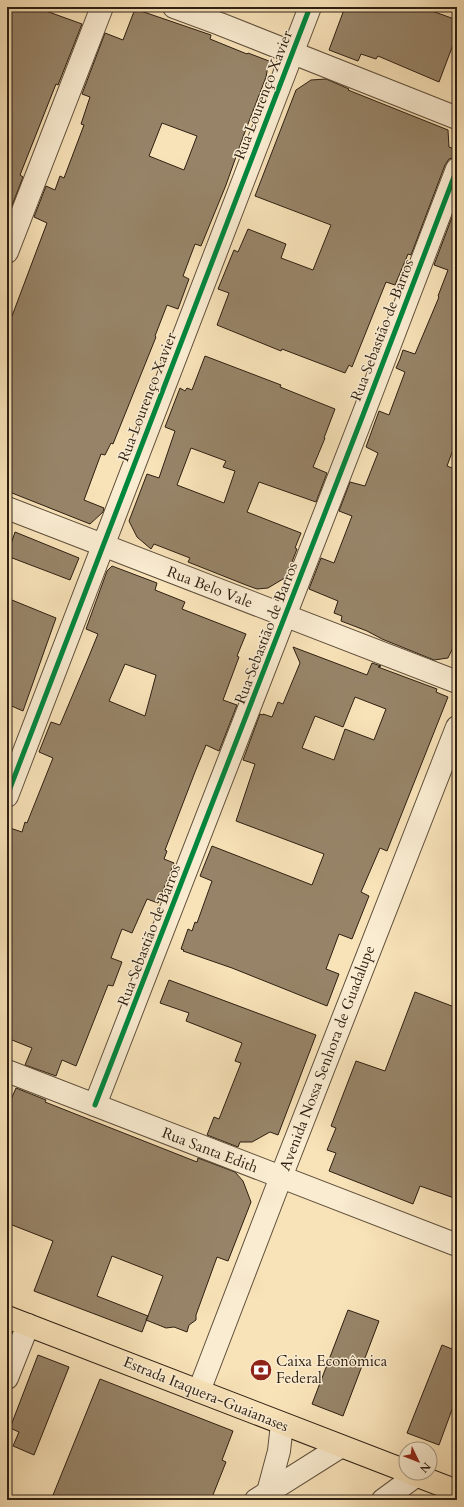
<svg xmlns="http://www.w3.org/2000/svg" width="464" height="1507" font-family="Cardo,serif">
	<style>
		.building { fill: #978468; stroke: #2d1f12; fill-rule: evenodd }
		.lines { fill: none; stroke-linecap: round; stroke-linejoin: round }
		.minor-casing { stroke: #60503c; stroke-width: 24 }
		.major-casing { stroke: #2d1f12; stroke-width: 24 }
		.minor { stroke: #faecd1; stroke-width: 22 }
		.major { stroke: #f8e2b8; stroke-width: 22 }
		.cycleway-casing { stroke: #faecd1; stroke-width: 8 }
		.cycleway { stroke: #00873e; stroke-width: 5 }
		.labels { text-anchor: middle; stroke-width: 3; stroke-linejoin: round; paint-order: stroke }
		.street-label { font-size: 15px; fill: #2d1f12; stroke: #faecd1 }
		.poi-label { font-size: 15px; fill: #2d1f12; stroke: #faecd1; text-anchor: start }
	</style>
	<rect width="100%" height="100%" fill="#f8e2b8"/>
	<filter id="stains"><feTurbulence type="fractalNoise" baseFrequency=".005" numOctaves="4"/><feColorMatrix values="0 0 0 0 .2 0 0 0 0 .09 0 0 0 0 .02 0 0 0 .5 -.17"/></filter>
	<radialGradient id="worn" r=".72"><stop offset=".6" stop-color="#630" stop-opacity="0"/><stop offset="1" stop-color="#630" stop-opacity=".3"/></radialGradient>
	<!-- building -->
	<g class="building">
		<polygon points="7,7 35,7 82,24 58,85 56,84 20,175 23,177 11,208 7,207"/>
		<polygon points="345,7 421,7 457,20 457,34 439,82 378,56 376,59 361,54 358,61 329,50"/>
		<path d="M135,9L211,35L210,39L247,54L248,53L269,61L266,77L243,137L226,185L201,246L195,244L183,276L189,279L178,309L167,305L155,336L156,337L113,444L111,443L105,455L101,454L84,500L104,508L103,512L90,524L7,491V315L12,316L47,223L34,217L46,186L55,190L60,176L64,178L84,125L81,124L90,97L82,94L105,33L123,40ZM162,123L197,136L184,170L149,156Z"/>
		<polygon points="326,79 349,89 348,90 448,130 449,147 457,150 457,157 449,159 445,165 411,255 408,254 395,285 386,282 352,367 349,365 345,373 282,349 281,351 217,325 229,293 218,289 234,250 238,252 248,229 286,244 281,258 313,270 331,225 255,196 296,90 311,80"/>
		<polygon points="457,204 457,439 447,466 457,470 457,639 448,658 434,660 382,639 367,631 341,621 342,616 334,613 338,601 309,589 321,558 334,563 352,516 339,511 350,482 365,486 378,453 366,447 379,411 389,415 405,372 396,368 400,359 403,350 415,354 439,297 438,296 448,270 434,265"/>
		<path d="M205,356L281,385L280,387L335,409L324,438H325L313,467L327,473L316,502L259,482L247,512L301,533L295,548L297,549L285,580L283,579L268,588L257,589L246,585L188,562L190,558L154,544L151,549L137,537L129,521L147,474L159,478L175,431L165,427L180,388L185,391L187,388L192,390ZM191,448L226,461L223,467L235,471L224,503L177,485Z"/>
		<polygon points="15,532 79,558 70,580 7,556"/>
		<path d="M112,566L157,583L155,590L185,602L182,609L246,634L237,656L239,657L223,700L237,705L219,751L206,745L195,772L165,850L167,851L164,859L174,863L158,903L147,899L132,933L122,929L111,958L122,962L113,986L108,985L76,1066L62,1060L56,1076L25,1065L32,1048L7,1038V827L22,832L25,822L27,823L53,758L39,752L51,722L60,725L87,661L98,634L86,629L107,571ZM125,664L156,675L145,716L109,701Z"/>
		<polygon points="7,598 56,618 23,711 7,704"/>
		<path d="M293,647L367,675L372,663L381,666L378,667L437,689L436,692L448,697L387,851L380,848L361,892L369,896L352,939L339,934L326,969L339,974L327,1006L232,968L183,951L184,950L181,949L188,929L192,931L195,922L197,923L212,881L200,876L212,846L312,885L324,854L236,821L255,764L243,760L260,714L263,715V714L272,717L278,702L283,704L300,663ZM355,697L386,709L374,740L345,729L334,760L302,748L315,716L343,727Z"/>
		<polygon points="169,980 316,1035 278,1135 270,1132 252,1142 240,1142 238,1147 207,1135 214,1117 219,1119 241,1063 235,1061 242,1043 186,1021 189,1013 160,1003"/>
		<polygon points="415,992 457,1008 457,1199 420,1186 413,1204 329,1171 336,1153 327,1150 336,1128 331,1126 356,1061 385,1071"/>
		<path d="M16,1088L46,1100L45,1102L197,1162L198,1158L235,1172L243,1181L251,1202L228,1261L217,1257L196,1315V1320L189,1325L187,1332L174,1327L166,1328L146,1320L148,1316L142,1332L34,1291L53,1241L7,1223V1109ZM112,1256L163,1276L148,1316L97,1296Z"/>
		<polygon points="348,1310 379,1321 343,1416 312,1404"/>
		<polygon points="442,1345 457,1351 457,1396 439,1445 407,1433"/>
		<polygon points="38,1355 69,1367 34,1455 13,1446 19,1432 10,1428"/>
		<polygon points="100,1379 233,1431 222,1460 226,1462 211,1500 51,1500"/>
	</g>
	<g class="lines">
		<!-- minor casing -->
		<g class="minor-casing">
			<g id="minor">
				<polyline points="174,7 220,24 457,118"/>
				<polyline points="7,252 102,7"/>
				<polyline points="7,508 457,682"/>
				<polyline points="7,796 310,7"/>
				<polyline points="7,1071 457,1245"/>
				<polyline points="95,1105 363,415 457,169"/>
				<polyline points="7,1378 28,1325"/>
				<polyline points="199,1391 281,1177 457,727"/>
				<polyline points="268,1492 279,1451 282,1424"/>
				<polyline points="256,1500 340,1447"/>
				<polyline points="383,1500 417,1475"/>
			</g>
		</g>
		<!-- major casing -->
		<g class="major-casing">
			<g id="major">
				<polyline points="7,1317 406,1471"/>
				<polyline points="410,1473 457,1491"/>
			</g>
		</g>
		<!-- minor -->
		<use href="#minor" class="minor"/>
		<!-- major -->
		<use href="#major" class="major"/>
		<!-- cycleway casing -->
		<g class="cycleway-casing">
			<g id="cycleway">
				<polyline points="7,796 310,7"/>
				<polyline points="95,1105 363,415 457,169"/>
			</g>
		</g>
		<!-- cycleway -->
		<use href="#cycleway" class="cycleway"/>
	</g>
	<!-- icons -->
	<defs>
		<g id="bank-disc" transform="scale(1.15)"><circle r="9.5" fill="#8f2418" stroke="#faecd1"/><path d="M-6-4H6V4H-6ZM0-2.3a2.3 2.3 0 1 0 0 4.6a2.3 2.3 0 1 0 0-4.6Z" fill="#fff"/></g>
	</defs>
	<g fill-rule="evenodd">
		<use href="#bank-disc" x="261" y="1370"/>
	</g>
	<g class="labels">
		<!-- street labels -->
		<g class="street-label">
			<text transform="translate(263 95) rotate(-69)" y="5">Rua Lourenço Xavier</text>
			<text transform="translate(382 330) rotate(-69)" y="5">Rua Sebastião de Barros</text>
			<text transform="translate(147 397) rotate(-69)" y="5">Rua Lourenço Xavier</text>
			<text transform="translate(210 587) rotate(21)" y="5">Rua Belo Vale</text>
			<text transform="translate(266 633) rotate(-69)" y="5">Rua Sebastião de Barros</text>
			<text transform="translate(149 935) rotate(-69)" y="5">Rua Sebastião de Barros</text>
			<text transform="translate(327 1058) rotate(-69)" y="5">Avenida Nossa Senhora de Guadalupe</text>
			<text transform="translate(210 1150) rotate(21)" y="5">Rua Santa Edith</text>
			<text transform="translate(206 1394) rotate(22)" y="5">Estrada Itaquera-Guaianases</text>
		</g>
		<!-- poi labels -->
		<g class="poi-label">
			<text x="276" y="1366">Caixa Econômica<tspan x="276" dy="17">Federal</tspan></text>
		</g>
	</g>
	<!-- margin -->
	<rect width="464" height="1507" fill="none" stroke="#f8e2b8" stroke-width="24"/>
	<rect x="8" y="8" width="448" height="1491" fill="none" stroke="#2d1f12" stroke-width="2"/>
	<rect x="12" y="12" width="440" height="1483" fill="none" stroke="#2d1f12"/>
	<!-- north arrow -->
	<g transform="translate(418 1461) rotate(133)"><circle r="19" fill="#faecd1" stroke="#a89a85"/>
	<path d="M0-3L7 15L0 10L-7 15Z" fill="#8f2418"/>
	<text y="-6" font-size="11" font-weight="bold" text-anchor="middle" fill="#2d1f12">N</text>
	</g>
	<rect width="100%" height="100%" filter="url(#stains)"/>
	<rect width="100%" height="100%" fill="url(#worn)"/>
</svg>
